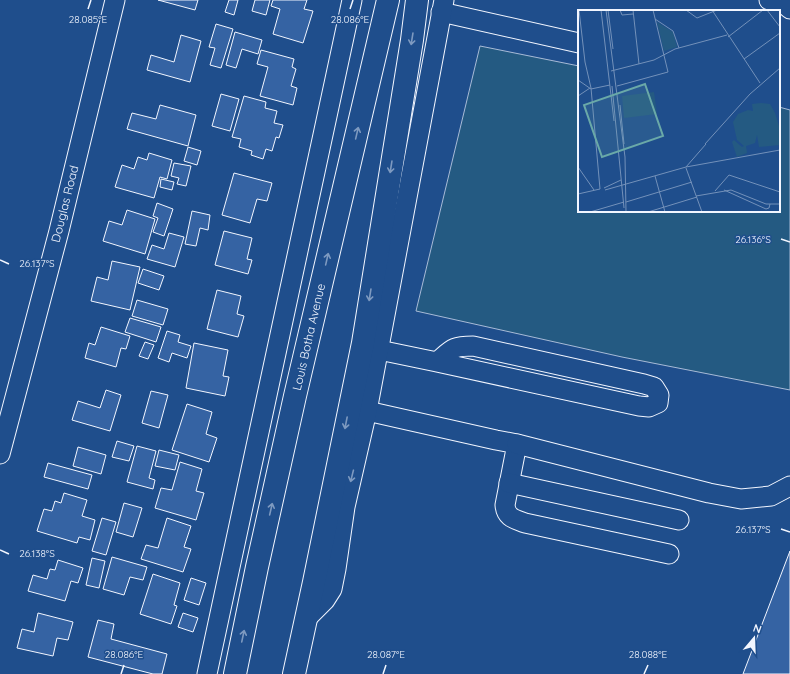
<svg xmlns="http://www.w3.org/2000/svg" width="790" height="674" font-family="Quicksand,sans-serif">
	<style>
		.green { fill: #245a82; stroke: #a8bbd7 }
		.building { fill: #3563a3; stroke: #f2f6ff }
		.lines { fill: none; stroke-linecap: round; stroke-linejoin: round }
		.minor-casing { stroke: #f2f6ff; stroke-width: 21 }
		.major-casing { stroke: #f2f6ff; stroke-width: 24 }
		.minor { stroke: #1f4e8c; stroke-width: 19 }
		.major { stroke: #1f4e8c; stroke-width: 22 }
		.oneway { stroke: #7e9ac0 }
		.ticks { fill: none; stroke: #f2f6ff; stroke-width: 1.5 }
		.labels { text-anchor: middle; stroke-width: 3; stroke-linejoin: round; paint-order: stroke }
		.street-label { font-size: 12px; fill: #f2f6ff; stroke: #1f4e8c }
		.inset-road { fill: none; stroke: #7391ba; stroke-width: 1 }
		.view { fill: #6aa9a8; fill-opacity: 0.15; stroke: #6aa9a8; stroke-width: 2 }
		.inset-edge { fill: none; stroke: #f2f6ff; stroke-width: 2 }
		.ticks-label { font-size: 10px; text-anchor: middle; fill: #f2f6ff; stroke: #1f4e8c; stroke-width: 3; stroke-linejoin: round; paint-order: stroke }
	</style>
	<rect width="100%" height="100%" fill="#1f4e8c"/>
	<!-- green -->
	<polygon class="green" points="480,46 579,66 579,211 779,211 779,107 790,110 790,390 622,357 416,311"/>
	<!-- building -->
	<g class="building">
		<polygon points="158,0 198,0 195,10"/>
		<polygon points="229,0 238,0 234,15 225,12"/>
		<polygon points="255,0 270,0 266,15 252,11"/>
		<polygon points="273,0 307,0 304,9 313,11 303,43 273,34 280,9 271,6"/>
		<polygon points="216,24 233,29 221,68 210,65 215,48 209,47"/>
		<polygon points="235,32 262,40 258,54 242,49 236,68 226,65"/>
		<polygon points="181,35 201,41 190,82 147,70 151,55 174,62"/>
		<polygon points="261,50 294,59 292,67 296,69 291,86 297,88 293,105 260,96 268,67 257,64"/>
		<polygon points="221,94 239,99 230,131 212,126"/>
		<polygon points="244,96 266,102 265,108 277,111 274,123 283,125 279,138 276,137 272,151 266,149 263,159 251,155 252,151 239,147 241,139 232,137"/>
		<polygon points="160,105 196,115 188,146 127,129 132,113 156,119"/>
		<polygon points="188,147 201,151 197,165 184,161"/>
		<polygon points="149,153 172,160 167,179 160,177 154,198 115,187 122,165 134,169 138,157 147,160"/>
		<polygon points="174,163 191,166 186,186 177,184 179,178 171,176"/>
		<polygon points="234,173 272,183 267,201 257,199 250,223 222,215"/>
		<polygon points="161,179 174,182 172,190 160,187"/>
		<polygon points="157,203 173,209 164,236 153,232 158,218 153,216"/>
		<polygon points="127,210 155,219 145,254 103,241 109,221 122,225"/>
		<polygon points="192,211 210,215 208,230 200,228 196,246 185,244"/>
		<polygon points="224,231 252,238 247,259 252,260 248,274 215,265"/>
		<polygon points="169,233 184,237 175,267 147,259 152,245 164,249"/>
		<polygon points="112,261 140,267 130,310 91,301 97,277 108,280"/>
		<polygon points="143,269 164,276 159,290 138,283"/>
		<polygon points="217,290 241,296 237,314 244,316 238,337 207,329"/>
		<polygon points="137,300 168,309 163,325 132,316"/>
		<polygon points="130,318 161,327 156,342 125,332"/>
		<polygon points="101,327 130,336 126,349 121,348 116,367 85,358 89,343 95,345"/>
		<polygon points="167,331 180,335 178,342 191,346 187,358 172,353 169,362 158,358"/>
		<polygon points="145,342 154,345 148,359 139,356"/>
		<polygon points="194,343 228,350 223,376 229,377 225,396 186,388"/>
		<polygon points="106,390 121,395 110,431 72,420 78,401 100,408"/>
		<polygon points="151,391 168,395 159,428 142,423"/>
		<polygon points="187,404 212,412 206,434 217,438 209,462 172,450"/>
		<polygon points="117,441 134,446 129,461 112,457"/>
		<polygon points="137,446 156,451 149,478 155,480 153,489 127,482"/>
		<polygon points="78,447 106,455 101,474 73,466"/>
		<polygon points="159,450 179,455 175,470 155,466"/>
		<polygon points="180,462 202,469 196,491 204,493 196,520 155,508 161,488 172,490"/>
		<polygon points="48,463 92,475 88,489 44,477"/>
		<polygon points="64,493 87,500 82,516 95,520 90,540 79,537 77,543 37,531 44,509 52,511 55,501 61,503"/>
		<polygon points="124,503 142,508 133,537 116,532"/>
		<polygon points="102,518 116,522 106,555 92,551"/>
		<polygon points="167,518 191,526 184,547 191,549 183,572 141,559 146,545 158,548"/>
		<polygon points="790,551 790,674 743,674"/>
		<polygon points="112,557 147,567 143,580 130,577 124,595 103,589"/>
		<polygon points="92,558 105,561 99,588 86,585"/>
		<polygon points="58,560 83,568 78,583 71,581 65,601 28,591 33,575 47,579 50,569 55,570"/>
		<polygon points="153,574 180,583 174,605 177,606 171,624 140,614"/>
		<polygon points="191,578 206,583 199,605 184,600"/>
		<polygon points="38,613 73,622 68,640 57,638 53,656 17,648 22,629 34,632"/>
		<polygon points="183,613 198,618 193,632 178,627"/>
		<polygon points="98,620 114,624 111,639 167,654 162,674 153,674 88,657"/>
	</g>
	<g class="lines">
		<!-- minor casing -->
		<g class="minor-casing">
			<g id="minor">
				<polyline points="769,0 783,3 790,9"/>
				<polyline points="441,12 579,43"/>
				<path d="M379,350L437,362C452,349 452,346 473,346L644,384L654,387L659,395L658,403L649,407L639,406L437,362"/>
				<path d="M367,411L496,440L517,444L505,505C506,518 515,519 525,523L669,554"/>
				<polyline points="517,444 709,493 741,499 771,496 790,486"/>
				<polyline points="0,454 59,231 115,0"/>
				<polyline points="509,483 679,520"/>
				<polyline points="306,619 325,600 332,589 336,569 345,507 367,411 444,0"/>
				<polyline points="207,674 352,0"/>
			</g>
		</g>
		<!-- major casing -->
		<g class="major-casing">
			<g id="major">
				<polyline points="235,674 257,567 295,396 388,0"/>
				<polyline points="294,674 314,582 363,343 412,40 417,0"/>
			</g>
		</g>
		<!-- minor -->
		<use href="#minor" class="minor"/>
		<!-- major -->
		<use href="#major" class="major"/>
	</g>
	<!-- one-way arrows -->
	<defs><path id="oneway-shaft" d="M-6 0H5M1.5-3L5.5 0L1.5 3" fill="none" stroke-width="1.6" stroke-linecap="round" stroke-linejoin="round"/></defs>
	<g class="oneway">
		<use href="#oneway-shaft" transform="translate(412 39) rotate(99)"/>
		<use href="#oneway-shaft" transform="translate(357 133) rotate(-77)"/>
		<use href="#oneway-shaft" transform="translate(391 167) rotate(99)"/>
		<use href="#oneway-shaft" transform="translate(327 259) rotate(-77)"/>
		<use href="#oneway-shaft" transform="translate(370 295) rotate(99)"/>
		<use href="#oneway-shaft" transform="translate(346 423) rotate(101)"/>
		<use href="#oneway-shaft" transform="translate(352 476) rotate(104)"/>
		<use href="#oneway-shaft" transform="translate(271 509) rotate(-77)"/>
		<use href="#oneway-shaft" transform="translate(243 636) rotate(-78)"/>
	</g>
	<!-- ticks -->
	<path class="ticks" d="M88,9L91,0M350,9L353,0M781,239L790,242M0,260L9,264M781,529L790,532M0,550L9,554M121,674L124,665M383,674L386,665M644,674L648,665"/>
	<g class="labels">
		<!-- street labels -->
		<g class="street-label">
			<text transform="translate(65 204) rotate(-76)" y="4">Douglas Road</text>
			<text transform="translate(309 337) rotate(-77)" y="4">Louis Botha Avenue</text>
		</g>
	</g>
	<!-- overview -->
	<g transform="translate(578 10)">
		<rect width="202" height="202" fill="#1f4e8c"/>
		<path d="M79,12L95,22L99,37L86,41ZM76,82L79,104L46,108L44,86ZM183,93L192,94L197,103L202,119V135L181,137L179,125L177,133L168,136L169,143L159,147L154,132L156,130L164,137L166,136L159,130L155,112L160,104L170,100L175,101L174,94Z" fill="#245a82"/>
		<path class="inset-road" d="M1,0L7,52L13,78L22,179M23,0L36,111M28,0L47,147L48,202M30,0L35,39M42,0L44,5L55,4M55,0L61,54M108,0L119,8L139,0M134,0L182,73M189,0L202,17M77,9L95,21L101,38M150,27L185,0M166,49L202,23M33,61L76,50L97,39L149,25M0,70L13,79M34,76L46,198M39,76L90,62L75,0M13,79L32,75M0,86L12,78M42,95L46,134M127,134L172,84L202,58M0,157L16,180M108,157L128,134M108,158L124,202M77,166L87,202M26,178L43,170M27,180L108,157L202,140M146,180L188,199L191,198L192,194M137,181L151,165L202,182M0,184L22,179M118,186L153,180L188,194H202M48,192L114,172M12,202L46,192M70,202L119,187"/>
		<path class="view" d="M67,74L85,126L24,147L6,95Z"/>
		<rect width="202" height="202" class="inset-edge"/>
	</g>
	<g class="ticks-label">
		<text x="88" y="23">28.085°E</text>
		<text x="350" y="23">28.086°E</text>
		<text x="753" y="243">26.136°S</text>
		<text x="37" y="267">26.137°S</text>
		<text x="753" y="533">26.137°S</text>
		<text x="37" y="557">26.138°S</text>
		<text x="124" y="658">28.086°E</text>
		<text x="386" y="658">28.087°E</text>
		<text x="648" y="658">28.088°E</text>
	</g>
	<!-- north arrow -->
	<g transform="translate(754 638) rotate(19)" stroke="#1f4e8c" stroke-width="3" paint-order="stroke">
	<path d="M0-3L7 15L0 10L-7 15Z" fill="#f2f6ff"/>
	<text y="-6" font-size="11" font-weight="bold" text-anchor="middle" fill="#f2f6ff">N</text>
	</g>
</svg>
